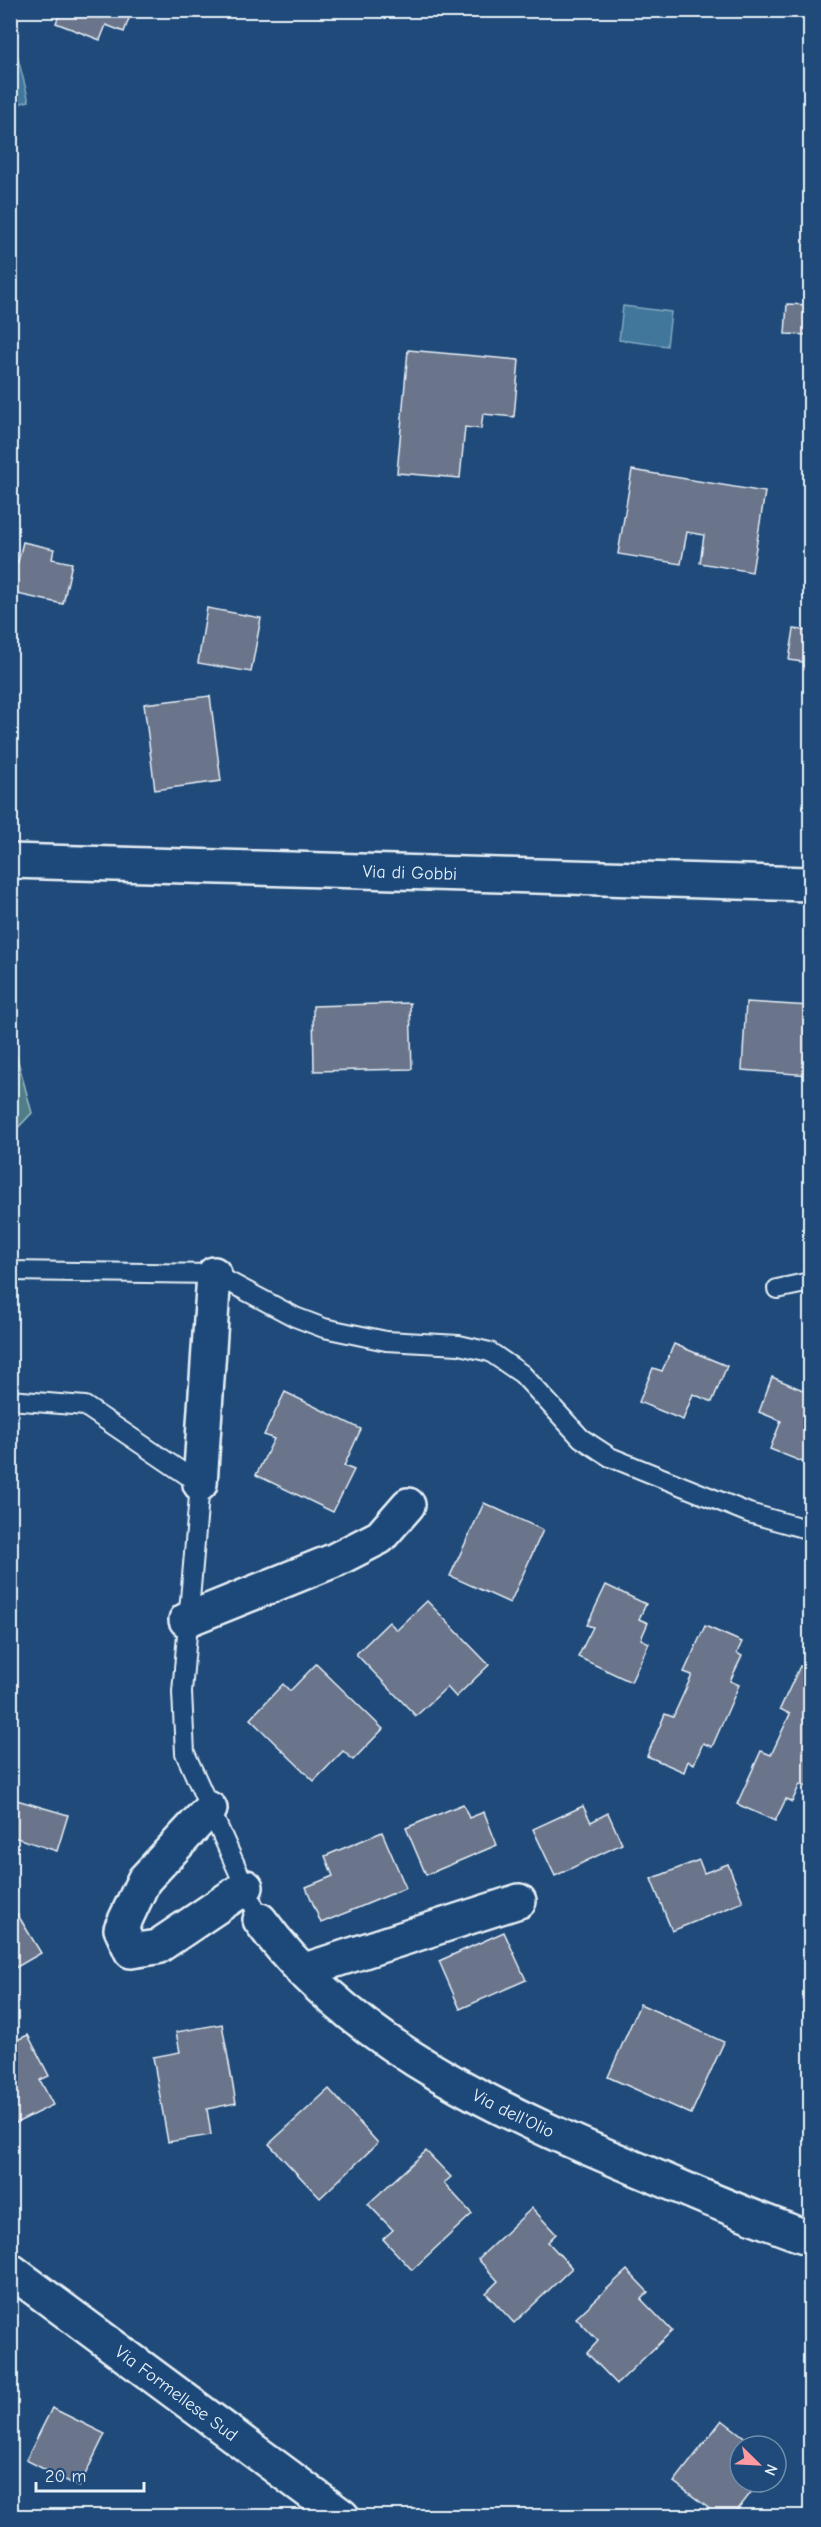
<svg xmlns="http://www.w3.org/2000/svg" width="821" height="2527" font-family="'Comic Neue',sans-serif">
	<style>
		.green { fill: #507e88; stroke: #9cb8c0; stroke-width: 1.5 }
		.water { fill: #3f779b; stroke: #83a8c0; stroke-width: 1.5 }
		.building { fill: #6b748b; stroke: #e8f1f8; stroke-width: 1.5 }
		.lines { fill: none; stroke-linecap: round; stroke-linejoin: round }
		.lane-casing { stroke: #e8f1f8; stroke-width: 22 }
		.street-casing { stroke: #e8f1f8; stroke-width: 38 }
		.secondary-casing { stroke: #e8f1f8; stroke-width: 38 }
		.lane { stroke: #1f4a7a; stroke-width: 18 }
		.street { stroke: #1f4a7a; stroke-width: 33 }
		.secondary { stroke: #1f4a7a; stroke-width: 33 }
		.labels { text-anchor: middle; stroke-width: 4.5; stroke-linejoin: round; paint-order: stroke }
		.street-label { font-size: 18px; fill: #e8f1f8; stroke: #1f4a7a }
	</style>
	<rect width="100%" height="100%" fill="#1f4a7a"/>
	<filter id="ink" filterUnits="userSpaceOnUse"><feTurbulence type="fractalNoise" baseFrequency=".0167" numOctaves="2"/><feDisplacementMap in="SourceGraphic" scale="12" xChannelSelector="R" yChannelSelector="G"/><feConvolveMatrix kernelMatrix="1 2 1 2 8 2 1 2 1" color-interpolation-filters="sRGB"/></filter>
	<g filter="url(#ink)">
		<!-- green -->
		<polygon class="green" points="10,1032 32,1113 11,1135 10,1135"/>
		<!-- water -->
		<g class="water">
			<polygon points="15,47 29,101 11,106 11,49"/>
			<polygon points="623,306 671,312 667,346 619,340"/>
		</g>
		<!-- building -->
		<g class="building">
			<polygon points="61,10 132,10 124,32 106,25 100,40 56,23"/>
			<polygon points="787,304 810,305 810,335 785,334"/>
			<polygon points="408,350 519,360 514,417 483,414 481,429 465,427 460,478 397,473"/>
			<polygon points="632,470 765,492 752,572 700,563 704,535 687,532 681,564 618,554"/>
			<polygon points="23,542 54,549 52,559 72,563 63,604 13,593 10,599 10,560 18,562"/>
			<polygon points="207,608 261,618 251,672 198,663"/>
			<polygon points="794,629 810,631 810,663 789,660"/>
			<polygon points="210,696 221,781 155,790 144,704"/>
			<polygon points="746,1002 810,1006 810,1075 742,1070"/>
			<polygon points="410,1003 412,1069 314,1071 313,1006"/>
			<polygon points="674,1344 727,1366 712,1402 693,1394 683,1420 639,1402 653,1368 662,1371"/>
			<polygon points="772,1377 810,1393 810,1465 770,1449 781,1421 759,1412"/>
			<polygon points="285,1392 361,1429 344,1466 354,1470 333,1512 256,1475 274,1439 264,1435"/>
			<polygon points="484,1503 543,1530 510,1603 450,1576"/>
			<polygon points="606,1585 646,1604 639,1619 648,1623 641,1639 649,1643 631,1682 578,1657 593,1627 587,1625"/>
			<polygon points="427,1601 489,1665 456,1697 447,1687 416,1716 356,1654 389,1622 397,1630"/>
			<polygon points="705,1626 742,1642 737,1653 742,1656 730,1681 739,1685 712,1747 703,1743 694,1764 688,1761 684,1772 647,1756 665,1714 673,1717 692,1675 684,1672"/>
			<polygon points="316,1664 383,1729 353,1760 343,1751 314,1781 250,1719 283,1684 290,1691"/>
			<polygon points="800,1666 810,1671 810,1786 809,1788 800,1784 792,1802 786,1799 775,1821 737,1804 761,1751 771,1755 790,1714 780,1709"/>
			<polygon points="10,1798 68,1815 57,1851 10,1836"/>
			<polygon points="463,1804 469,1818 484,1812 497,1845 426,1875 406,1828"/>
			<polygon points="583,1806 591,1822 608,1813 622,1844 555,1876 533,1829"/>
			<polygon points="382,1832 406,1888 321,1923 306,1887 333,1876 325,1856"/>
			<polygon points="699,1860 704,1873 728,1864 743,1902 672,1931 651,1879"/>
			<polygon points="16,1912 41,1953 10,1971 10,1916"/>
			<polygon points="504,1932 526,1980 460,2009 439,1961"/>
			<polygon points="640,2004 724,2042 691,2114 608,2077"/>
			<polygon points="222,2024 236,2103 207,2109 211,2135 168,2142 153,2057 180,2052 176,2032"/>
			<polygon points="10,2026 17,2040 28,2035 49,2076 40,2080 53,2105 10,2126"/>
			<polygon points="329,2089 378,2143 320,2198 269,2144"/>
			<polygon points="426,2151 451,2177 444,2183 472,2214 412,2270 383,2239 393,2230 368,2204"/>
			<polygon points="532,2208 556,2234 548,2242 572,2268 514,2323 486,2293 498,2281 478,2259"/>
			<polygon points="627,2270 648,2292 641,2299 672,2331 617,2384 587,2353 598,2341 576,2318"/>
			<polygon points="52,2408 105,2434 79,2487 26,2460"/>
			<polygon points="722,2420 756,2446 740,2446 740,2482 759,2482 733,2516 719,2516 674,2482"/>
		</g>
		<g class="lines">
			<!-- lane casing -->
			<g class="lane-casing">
				<g id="lane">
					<polyline points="10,1271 214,1274 295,1317 324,1328 386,1341 459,1345 490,1352 522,1374 581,1438 610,1457 749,1513 810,1530"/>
					<polyline points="777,1289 810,1282"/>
					<polyline points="10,1400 85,1406 200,1484 182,1692 185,1753 260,1920"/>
				</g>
			</g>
			<!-- street casing -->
			<g class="street-casing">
				<g id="street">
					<path id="s1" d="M10,861L810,884"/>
					<polyline points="200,1484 214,1274"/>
					<polyline points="186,1620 335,1560 380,1537 408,1505"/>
					<polyline points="210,1809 144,1880 121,1929 131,1951 157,1947 246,1887"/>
					<path id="s2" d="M260,1920C354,2050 515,2118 659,2178C709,2199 759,2221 810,2238"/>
					<polyline points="302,1971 519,1901"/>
				</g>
			</g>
			<!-- secondary casing -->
			<g class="secondary-casing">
				<g id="secondary">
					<path id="s3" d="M10,2270L342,2516"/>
				</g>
			</g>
			<!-- lane -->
			<use href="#lane" class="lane"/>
			<!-- street -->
			<use href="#street" class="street"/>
			<!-- secondary -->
			<use href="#secondary" class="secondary"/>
		</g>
	</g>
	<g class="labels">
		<!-- street labels -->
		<g class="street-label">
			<text dy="6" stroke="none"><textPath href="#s1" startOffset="400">Via di Gobbi</textPath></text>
			<text dy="6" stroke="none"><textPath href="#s2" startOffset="322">Via dell'Olio</textPath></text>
			<text dy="6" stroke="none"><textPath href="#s3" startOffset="207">Via Formellese Sud</textPath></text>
		</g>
	</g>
	<!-- margin -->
	<rect width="821" height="2527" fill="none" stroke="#1f4a7a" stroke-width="36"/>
	<rect x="18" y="18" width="785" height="2491" fill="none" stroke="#e8f1f8" stroke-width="2" filter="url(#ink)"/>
	<!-- north arrow -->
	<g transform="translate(758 2464) rotate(114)"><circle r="28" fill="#1f4a7a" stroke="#6f8dac" stroke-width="1.5"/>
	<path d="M0-4.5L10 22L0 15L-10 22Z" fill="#ff9aa2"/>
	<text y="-9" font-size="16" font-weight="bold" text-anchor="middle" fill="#e8f1f8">N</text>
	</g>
	<!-- scale -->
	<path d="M36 2482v9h108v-9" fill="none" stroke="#e8f1f8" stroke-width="3"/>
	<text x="45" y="2482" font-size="18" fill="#e8f1f8" stroke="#1f4a7a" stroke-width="4.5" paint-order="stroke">20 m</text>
</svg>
